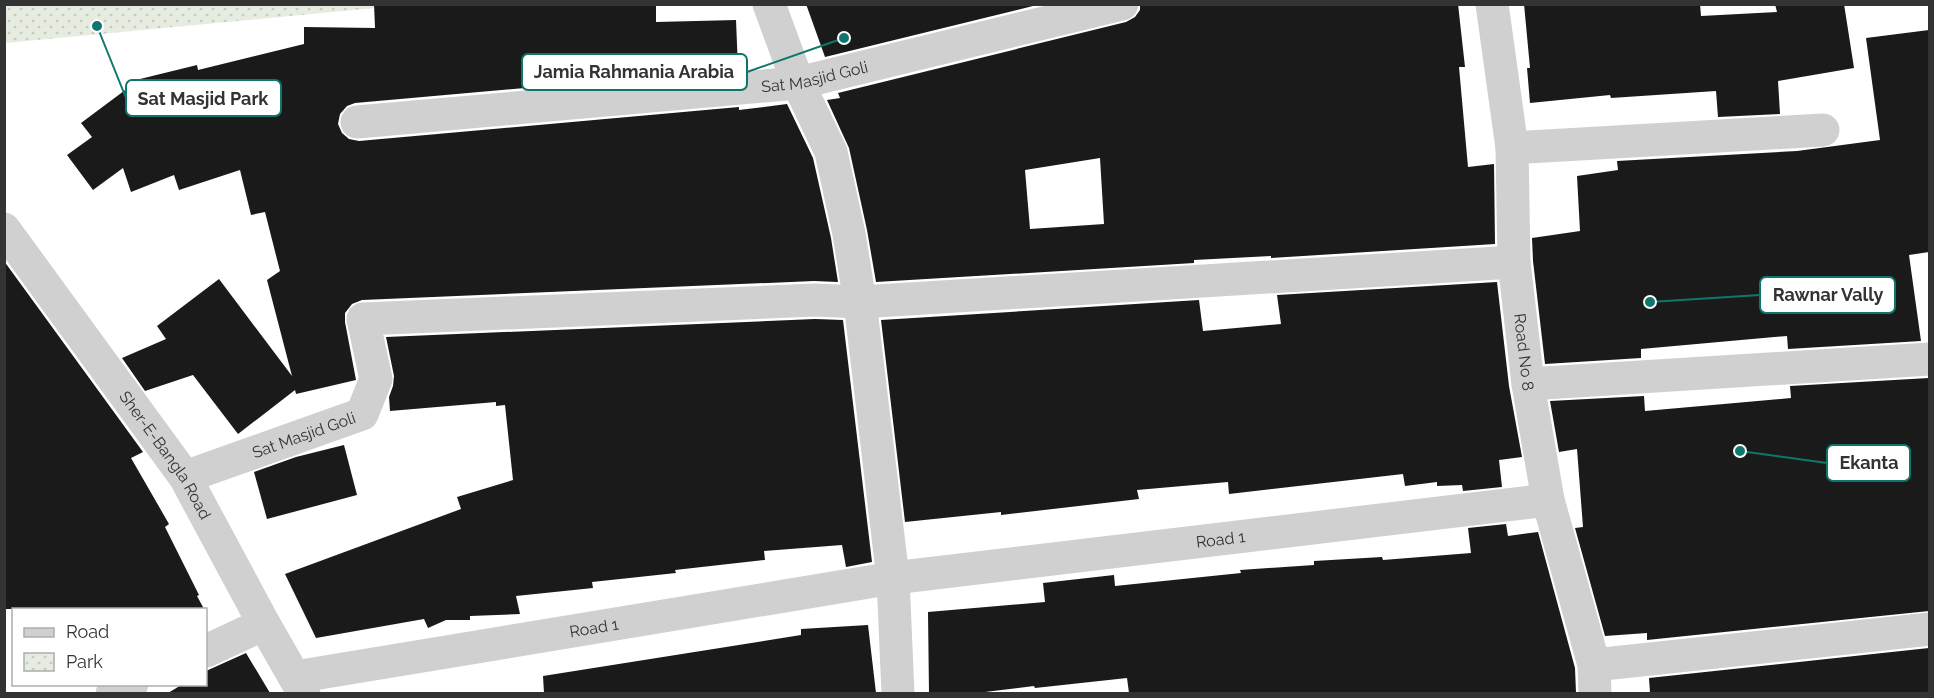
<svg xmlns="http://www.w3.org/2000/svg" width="1934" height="698" font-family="Raleway,sans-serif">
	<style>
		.park { fill: url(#park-dots) }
		.building { fill: #1a1a1a; fill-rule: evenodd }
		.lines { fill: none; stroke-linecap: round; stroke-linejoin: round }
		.minor { stroke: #d0d0d0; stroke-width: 33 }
		.tertiary { stroke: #d0d0d0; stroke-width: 33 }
		.labels { text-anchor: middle; stroke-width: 6; stroke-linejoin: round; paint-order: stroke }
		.street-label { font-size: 16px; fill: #333; stroke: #fff }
		.leader { fill: none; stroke: #0f766e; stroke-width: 2 }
		.callout-dot { fill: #0f766e; stroke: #fff; stroke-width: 2 }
		.callout { fill: #fff; stroke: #0f766e; stroke-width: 2 }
		.callout-label { font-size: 18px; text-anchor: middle; font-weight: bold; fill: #333 }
	</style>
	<defs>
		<pattern id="park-dots" width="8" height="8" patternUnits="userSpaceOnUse" patternTransform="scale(1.5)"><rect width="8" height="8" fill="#e6ecdf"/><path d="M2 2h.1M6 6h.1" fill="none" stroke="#c6cbc0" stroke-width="1.8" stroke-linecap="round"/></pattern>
	</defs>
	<rect width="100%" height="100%" fill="#fff"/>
	<!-- park -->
	<polygon class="park" points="5,4 374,4 374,8 5,43"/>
	<!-- building -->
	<g class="building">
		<polygon points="374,4 656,4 656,22 736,20 738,69 355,103 347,106 340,114 338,124 342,133 349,139 359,141 739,107 739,110 787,104 813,158 831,238 838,282 814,281 362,300 352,304 345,313 345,322 356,380 296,394 295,390 238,434 193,375 145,391 122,358 166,339 157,326 219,279 292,376 267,280 280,271 265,212 251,215 240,170 179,190 174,175 131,192 123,168 93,190 67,155 92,137 81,123 140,79 197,65 198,70 304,44 304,27 375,28"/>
		<polygon points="806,4 1041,4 825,57"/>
		<path d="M1140,4H1458L1465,67H1459L1468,167L1494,164L1495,244L1271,258V256L1194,260V263L876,282L867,230L849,148L827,100L840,98L838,93L1126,22L1135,17L1140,10ZM1100,158L1104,224L1030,229L1025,170Z"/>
		<polygon points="1524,4 1700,4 1701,16 1777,12 1775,4 1844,4 1854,68 1778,81 1780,114 1718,117 1716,91 1611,98 1610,95 1530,103 1527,68 1530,68"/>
		<polygon points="1929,30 1929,252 1909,255 1921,341 1788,349 1787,336 1641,349 1641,358 1545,364 1533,261 1532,238 1580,231 1577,176 1618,170 1617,161 1797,151 1880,140 1866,38"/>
		<polygon points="4,261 143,452 131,458 169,524 165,527 199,595 197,596 204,609 4,609"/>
		<polygon points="1497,282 1509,386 1522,457 1499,460 1502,487 1463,491 1462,485 1437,486 1437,482 1405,486 1403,474 1229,494 1228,482 1137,490 1139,499 1001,515 1001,512 905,522 881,320 1199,300 1203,331 1281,324 1277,295"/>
		<polygon points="815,319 843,320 872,562 846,567 842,545 764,551 765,560 675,570 676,573 592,582 593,588 516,596 520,614 470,616 470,620 446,620 428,628 424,619 316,638 285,574 461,509 457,497 513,480 505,405 496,406 496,402 390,411 389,397 393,386 394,376 386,337"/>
		<polygon points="1929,378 1929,611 1647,640 1647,633 1605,636 1575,528 1583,527 1577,449 1559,452 1550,401 1644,396 1645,411 1791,398 1790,386"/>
		<polygon points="344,445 357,495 267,519 254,472 296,457"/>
		<polygon points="1506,524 1508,536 1538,532 1575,668 1576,693 1129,693 1127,678 1035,688 1034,686 977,693 929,693 928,612 1045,602 1043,583 1114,575 1115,586 1241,573 1240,570 1314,565 1314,561 1382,557 1383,560 1471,553 1468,528"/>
		<polygon points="868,625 876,693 544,693 543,676 801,635 801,629"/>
		<polygon points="1929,648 1929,693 1650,693 1649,678"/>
		<polygon points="246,653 270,693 168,693 183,684 206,684 206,671"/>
	</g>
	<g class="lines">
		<!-- minor -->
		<g class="minor">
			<polyline points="769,4 798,83 831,152 849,234 860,302 893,578 898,694"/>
			<path id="s1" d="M1492,4L1512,148L1514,262L1528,384L1548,500L1594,665L1595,694"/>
			<path id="s2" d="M357,122L798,83L1122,4"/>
			<polyline points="1512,148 1823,130"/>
			<polyline points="1528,384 1930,359"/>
			<path id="s3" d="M185,477L362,414L376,379L363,319L815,300L860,302L1514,262"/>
			<polyline points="206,651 264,624"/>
			<polyline points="1594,665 1930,629"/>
			<path id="s4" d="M295,677L893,578L1548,500"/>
			<polyline points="112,694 132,684"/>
		</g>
		<!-- tertiary -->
		<path class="tertiary" id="s5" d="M4,229L185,477L264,624L304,694"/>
	</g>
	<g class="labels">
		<!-- street labels -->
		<g class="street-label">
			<text dy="6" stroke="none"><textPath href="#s2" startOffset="460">Sat Masjid Goli</textPath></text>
			<text dy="6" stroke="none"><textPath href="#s1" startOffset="350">Road No 8</textPath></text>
			<text dy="6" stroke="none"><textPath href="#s3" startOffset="126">Sat Masjid Goli</textPath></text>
			<text dy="6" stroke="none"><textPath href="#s5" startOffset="278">Sher-E-Bangla Road</textPath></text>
			<text dy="6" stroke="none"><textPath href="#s4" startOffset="936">Road 1</textPath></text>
			<text dy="6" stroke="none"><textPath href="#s4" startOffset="303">Road 1</textPath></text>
		</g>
	</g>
	<!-- callouts -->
	<path class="leader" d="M844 38L747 72M97 26L126 98M1650 302L1760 295M1740 451L1827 463"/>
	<g class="callout-dot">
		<circle cx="844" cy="38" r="6"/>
		<circle cx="97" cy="26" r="6"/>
		<circle cx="1650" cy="302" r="6"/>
		<circle cx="1740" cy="451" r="6"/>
	</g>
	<g class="callout">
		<rect x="522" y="54" width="225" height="36" rx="6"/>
		<rect x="126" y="80" width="155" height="36" rx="6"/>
		<rect x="1760" y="277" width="135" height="36" rx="6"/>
		<rect x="1827" y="445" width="83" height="36" rx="6"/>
	</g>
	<g class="callout-label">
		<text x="634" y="78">Jamia Rahmania Arabia</text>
		<text x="203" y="105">Sat Masjid Park</text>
		<text x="1828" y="301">Rawnar Vally</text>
		<text x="1869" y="469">Ekanta</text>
	</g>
	<!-- border -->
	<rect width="1934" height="698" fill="none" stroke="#333333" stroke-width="12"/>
	<!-- legend -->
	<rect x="12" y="608" width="195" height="78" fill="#ffffff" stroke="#adadad" stroke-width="1.5"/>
	<rect x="24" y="628" width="30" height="9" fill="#d0d0d0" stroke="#adadad" stroke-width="1.5"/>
	<text x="66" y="638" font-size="18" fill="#333333">Road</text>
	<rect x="24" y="653" width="30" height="18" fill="url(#park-dots)" stroke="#adadad" stroke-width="1.5"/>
	<text x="66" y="668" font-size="18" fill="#333333">Park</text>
</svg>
